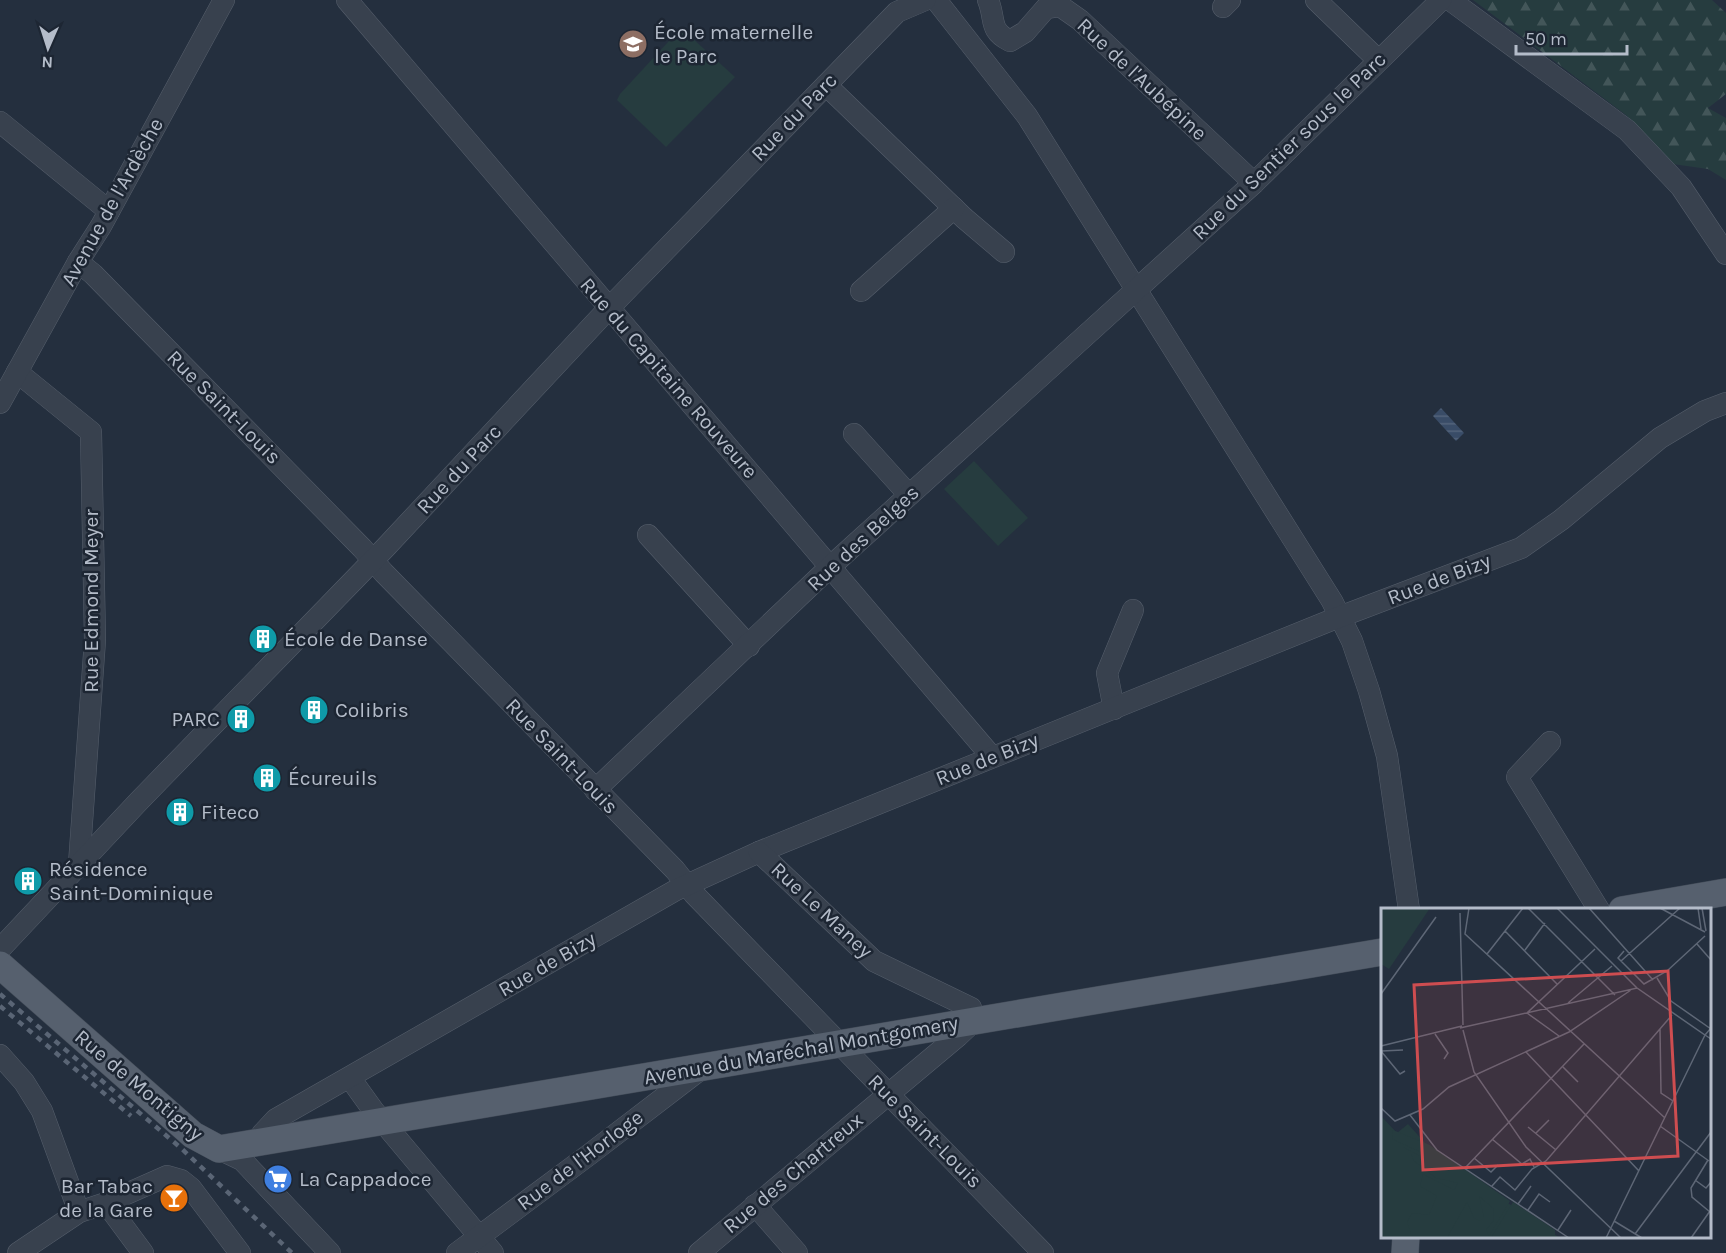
<svg xmlns="http://www.w3.org/2000/svg" width="1726" height="1253" font-family="Karla,sans-serif">
	<style>
		.green { fill: #263c3f }
		.forest { fill: url(#forest-firs) }
		.water { fill: url(#water-rules) }
		.lines { fill: none; stroke-linecap: round; stroke-linejoin: round }
		.minor-casing { stroke: #565f6c; stroke-width: 22 }
		.major-casing { stroke: #414a57; stroke-width: 28 }
		.minor { stroke: #38414e; stroke-width: 21 }
		.major { stroke: #56606e; stroke-width: 27 }
		.rail { stroke: #5a6575; stroke-width: 4.5; stroke-dasharray: 6 6; stroke-linecap: butt }
		.labels { text-anchor: middle; stroke-width: 5; stroke-linejoin: round; paint-order: stroke }
		.poi-label { font-size: 21px; fill: #b4bcc9; stroke: #1d2633; text-anchor: start }
		.street-label { font-size: 21px; fill: #b4bcc9; stroke: #1d2633 }
		.inset-road { fill: none; stroke: #5e6776; stroke-width: 1.5 }
		.view { fill: #ce4d50; fill-opacity: 0.15; stroke: #ce4d50; stroke-width: 3 }
		.inset-edge { fill: none; stroke: #b4bcc9; stroke-width: 3 }
	</style>
	<defs>
		<pattern id="forest-firs" width="22" height="20" patternUnits="userSpaceOnUse" patternTransform="scale(1.5)"><rect width="22" height="20" fill="#263c3f"/><path d="M5 1l3.5 6h-7zM16 11l3.5 6h-7z" fill="#435659"/></pattern>
		<pattern id="water-rules" width="6" height="5" patternUnits="userSpaceOnUse" patternTransform="scale(1.5)"><rect width="6" height="5" fill="#394c67"/><path d="M0 2.5h6" fill="none" stroke="#53647b"/></pattern>
	</defs>
	<rect width="100%" height="100%" fill="#242f3e"/>
	<!-- green -->
	<g class="green">
		<polygon points="681,28 735,77 666,147 617,100 620,94"/>
		<polygon points="974,461 1028,518 998,546 944,489"/>
	</g>
	<!-- forest -->
	<polygon class="forest" points="1473,0 1712,0 1726,13 1726,94 1708,108 1726,118 1726,180 1708,169 1673,164 1626,115"/>
	<!-- water -->
	<polygon class="water" points="1441,408 1464,433 1456,441 1433,416"/>
	<g class="lines">
		<!-- minor casing -->
		<g class="minor-casing">
			<g id="minor">
				<polyline points="347,0 992,757"/>
				<polyline points="936,0 1027,116 1332,601 1352,641 1369,691 1387,756 1409,910"/>
				<path d="M988,0C996,19 988,30 1010,41L1025,32L1046,8L1060,6L1080,20L1254,183"/>
				<polyline points="1316,0 1378,60"/>
				<polyline points="1450,0 1627,130 1681,187 1726,254"/>
				<polyline points="1223,7 1230,0"/>
				<polyline points="826,85 964,218 1004,252"/>
				<polyline points="0,122 109,211"/>
				<polyline points="78,262 93,274 362,548 384,573 675,870 694,894 1043,1253"/>
				<polyline points="861,291 954,208"/>
				<polyline points="17,372 91,432 95,640 79,864"/>
				<polyline points="0,403 78,262 101,226 224,0"/>
				<polyline points="854,434 909,495"/>
				<polyline points="648,535 749,646"/>
				<polyline points="1114,709 1107,673 1133,610"/>
				<polyline points="1550,742 1517,777 1599,910"/>
				<polyline points="595,790 831,566 1254,183 1441,0"/>
				<polyline points="0,949 139,801 385,548 609,308 897,12 925,0"/>
				<polyline points="0,1055 24,1082 42,1111 79,1212"/>
				<polyline points="350,1078 373,1110 493,1253"/>
				<polyline points="261,1141 262,1134 276,1119 676,890 759,852 1329,621 1521,548 1561,520 1660,438 1705,411 1726,403"/>
				<polyline points="219,1149 242,1160 330,1253"/>
				<polyline points="106,1203 143,1253"/>
				<polyline points="755,1205 797,1253"/>
				<polyline points="18,1253 79,1212 106,1203 167,1176 181,1180 191,1188 240,1253"/>
				<polyline points="457,1253 590,1154 701,1069"/>
				<polyline points="699,1253 958,1036 974,1021 971,1008 874,961 759,852"/>
			</g>
		</g>
		<!-- major casing -->
		<g class="major-casing">
			<g id="major">
				<polyline points="1622,910 1726,892"/>
				<polyline points="0,965 193,1135 219,1149 1382,952"/>
				<polyline points="1405,1253 1406,1236"/>
			</g>
		</g>
		<!-- minor -->
		<use href="#minor" class="minor"/>
		<!-- major -->
		<use href="#major" class="major"/>
		<!-- rail -->
		<g class="rail">
			<polyline points="0,994 182,1149 292,1253"/>
			<polyline points="0,1006 131,1116"/>
		</g>
	</g>
	<!-- icons -->
	<defs>
		<g id="school-disc" transform="scale(1.5)"><circle r="9.5" fill="#8d6e63" stroke="#1d2633"/><path d="M0-5L7-2L0 1L-7-2ZM-4 1L0 2.5L4 1V4Q0 6-4 4Z" fill="#fff"/></g>
		<g id="building-disc" transform="scale(1.5)"><circle r="9.5" fill="#0f9aa8" stroke="#1d2633"/><path d="M-4-6H4V6H1V3H-1V6H-4ZM-2.5-4.3h1.7v1.8h-1.7ZM.8-4.3h1.7v1.8H.8ZM-2.5-1h1.7V.8h-1.7ZM.8-1h1.7V.8H.8Z" fill="#fff"/></g>
		<g id="supermarket-disc" transform="scale(1.5)"><circle r="9.5" fill="#3f7fe0" stroke="#1d2633"/><path d="M-6-5.5h2.5l.6 2H6L4.5 2H-2.5L-4.4-4H-6ZM-1.5 3.2a1.3 1.3 0 1 0 .1 0ZM3 3.2a1.3 1.3 0 1 0 .1 0Z" fill="#fff"/></g>
		<g id="bar-disc" transform="scale(1.5)"><circle r="9.5" fill="#e8710a" stroke="#1d2633"/><path d="M-6-5H6L.8 .8V4.5H3.5V6h-7V4.5H-.8V.8Z" fill="#fff"/></g>
	</defs>
	<g fill-rule="evenodd">
		<use href="#school-disc" x="633" y="44"/>
		<use href="#building-disc" x="263" y="639"/>
		<use href="#building-disc" x="314" y="710"/>
		<use href="#building-disc" x="241" y="719"/>
		<use href="#building-disc" x="267" y="778"/>
		<use href="#building-disc" x="180" y="812"/>
		<use href="#building-disc" x="28" y="881"/>
		<use href="#supermarket-disc" x="278" y="1179"/>
		<use href="#bar-disc" x="174" y="1198"/>
	</g>
	<g class="labels">
		<!-- poi labels -->
		<g class="poi-label">
			<text x="654" y="39">École maternelle<tspan x="654" dy="24">le Parc</tspan></text>
			<text x="284" y="646">École de Danse</text>
			<text x="335" y="717">Colibris</text>
			<text x="220" y="726" text-anchor="end">PARC</text>
			<text x="288" y="785">Écureuils</text>
			<text x="201" y="819">Fiteco</text>
			<text x="49" y="876">Résidence<tspan x="49" dy="24">Saint-Dominique</tspan></text>
			<text x="299" y="1186">La Cappadoce</text>
			<text x="153" y="1193" text-anchor="end">Bar Tabac<tspan x="153" dy="24">de la Gare</tspan></text>
		</g>
		<!-- street labels -->
		<g class="street-label">
			<text transform="translate(1142 79) rotate(43)" y="7">Rue de l'Aubépine</text>
			<text transform="translate(794 117) rotate(-46)" y="7">Rue du Parc</text>
			<text transform="translate(1289 146) rotate(-44)" y="7">Rue du Sentier sous le Parc</text>
			<text transform="translate(112 202) rotate(-61)" y="7">Avenue de l'Ardèche</text>
			<text transform="translate(669 378) rotate(49)" y="7">Rue du Capitaine Rouveure</text>
			<text transform="translate(224 407) rotate(45)" y="7">Rue Saint-Louis</text>
			<text transform="translate(459 469) rotate(-47)" y="7">Rue du Parc</text>
			<text transform="translate(863 538) rotate(-43)" y="7">Rue des Belges</text>
			<text transform="translate(1439 579) rotate(-21)" y="7">Rue de Bizy</text>
			<text transform="translate(91 601) rotate(-90)" y="7">Rue Edmond Meyer</text>
			<text transform="translate(562 756) rotate(46)" y="7">Rue Saint-Louis</text>
			<text transform="translate(987 759) rotate(-22)" y="7">Rue de Bizy</text>
			<text transform="translate(822 910) rotate(43)" y="7">Rue Le Maney</text>
			<text transform="translate(547 964) rotate(-30)" y="7">Rue de Bizy</text>
			<text transform="translate(801 1050) rotate(-10)" y="7">Avenue du Maréchal Montgomery</text>
			<text transform="translate(139 1085) rotate(40)" y="7">Rue de Montigny</text>
			<text transform="translate(925 1131) rotate(45)" y="7">Rue Saint-Louis</text>
			<text transform="translate(580 1160) rotate(-37)" y="7">Rue de l'Horloge</text>
			<text transform="translate(793 1173) rotate(-40)" y="7">Rue des Chartreux</text>
		</g>
	</g>
	<!-- overview -->
	<g transform="translate(1381 908)">
		<rect width="330" height="330" fill="#242f3e"/>
		<path d="M0,208L16,225L27,216L54,246L179,330H0Z" fill="#263c3f"/>
		<path d="M12,222L49,237L129,293L108,328L105,322L113,312L112,300L98,288L103,309L99,313L93,310L86,294L66,330H34L30,326L26,314L31,305L48,307L56,288L39,278L42,266L73,282L77,275L55,270L33,253L30,246H22V239L39,248L44,246L11,231ZM132,294L174,322V330H110Z" fill="#263c3f"/>
		<path d="M0,0H49L8,61L0,56Z" fill="#263c3f"/>
		<path class="inset-road" d="M88,0L84,26L284,210M147,0L234,87M176,0L256,80M208,0L272,72M279,0L324,24M317,0L320,21M321,0L325,23M79,5L82,117M124,23L176,76M316,36L330,52M144,42L164,15M243,43L237,50L263,76L286,63L324,28M106,46L142,0M240,53L299,0M276,70L290,93L330,121M0,86L55,9M187,95L231,58M79,120L256,80L324,127L330,120M279,121L280,185L292,193M82,122L93,164L145,239L240,330M54,126L67,145L63,151M178,128L146,105L214,41M0,138L81,118M0,143L19,166L24,163M1,143L22,142M145,144L258,263M182,159L197,174M0,200L14,213L42,201L68,179L188,124L250,82M29,207L56,242L188,330M279,218L328,253M147,219L175,242M155,225L168,212M111,231L141,256L149,251L153,259M93,250L110,264L117,257M327,252L310,280L311,289L329,304M84,260L203,136M314,272L325,280L330,274M111,278L119,269L134,282L151,261L165,253L291,107M137,296L150,278M147,302L158,286L169,294M233,313L261,330M177,322L190,302M254,326L330,224M225,330L324,127L330,131M310,330L329,303"/>
		<path class="view" d="M287,63L297,248L42,262L33,77Z"/>
		<rect width="330" height="330" class="inset-edge"/>
	</g>
	<!-- north arrow -->
	<g transform="translate(48 48) rotate(183)" stroke="#1d2633" stroke-width="4.5" paint-order="stroke">
	<path d="M0-4.5L10 22L0 15L-10 22Z" fill="#b4bcc9"/>
	<text y="-9" font-size="16" font-weight="bold" text-anchor="middle" fill="#b4bcc9">N</text>
	</g>
	<!-- scale -->
	<path d="M1516 45v9h111v-9" fill="none" stroke="#b4bcc9" stroke-width="3"/>
	<text x="1525" y="45" font-size="18" fill="#b4bcc9" stroke="#1d2633" stroke-width="4.5" paint-order="stroke">50 m</text>
</svg>
